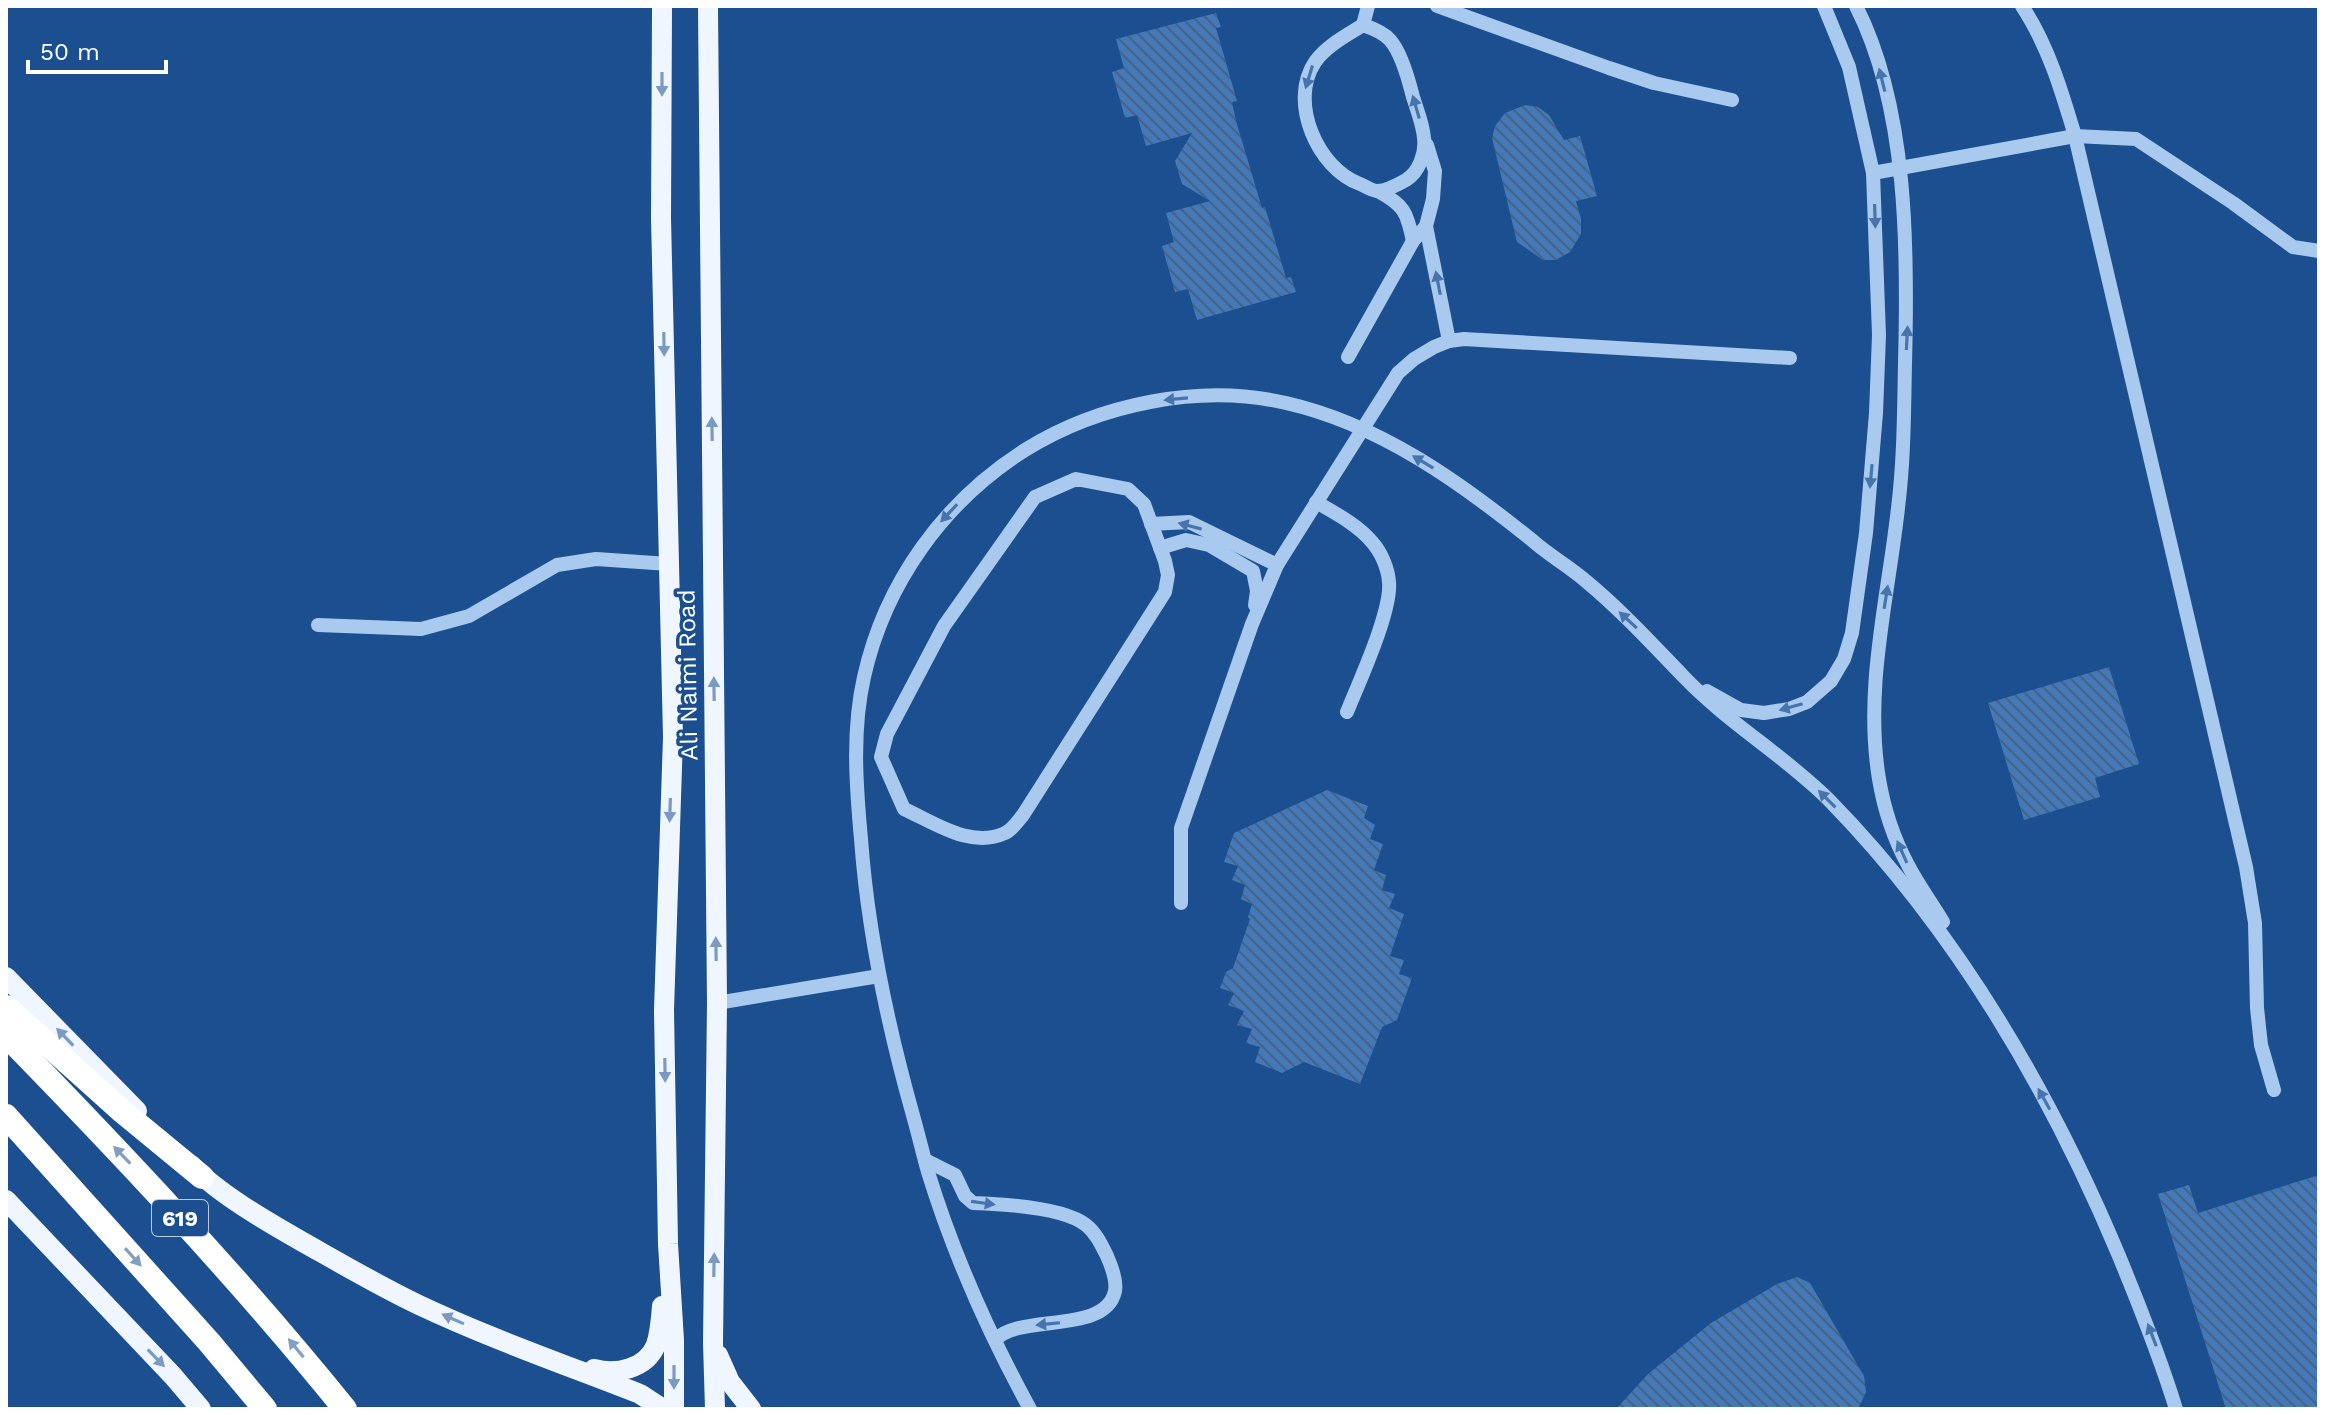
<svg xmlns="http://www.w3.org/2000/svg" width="2325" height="1415" font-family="'Work Sans',sans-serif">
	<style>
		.building { fill: url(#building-back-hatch) }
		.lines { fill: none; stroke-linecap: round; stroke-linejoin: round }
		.minor { stroke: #a9c9ee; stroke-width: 14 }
		.major { stroke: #f0f6ff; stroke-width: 20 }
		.highway { stroke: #fff; stroke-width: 24 }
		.oneway { fill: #4674ac }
		.oneway2 { fill: #7b9ac1 }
		.oneway3 { fill: #829ec1 }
		.labels { text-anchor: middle; stroke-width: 7; stroke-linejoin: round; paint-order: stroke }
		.shield { fill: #1b4f8f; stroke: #bbcadd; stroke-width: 2 }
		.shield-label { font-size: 22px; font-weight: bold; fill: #fff }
		.street-label { font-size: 24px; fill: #fff; stroke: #1b4f8f }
	</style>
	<defs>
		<pattern id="building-back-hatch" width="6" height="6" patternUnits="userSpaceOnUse" patternTransform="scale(2)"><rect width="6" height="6" fill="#4478b7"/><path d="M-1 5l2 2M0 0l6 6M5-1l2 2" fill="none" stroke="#486282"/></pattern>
	</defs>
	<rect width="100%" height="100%" fill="#1b4f8f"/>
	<!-- building -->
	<g class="building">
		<polygon points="1216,13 1221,27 1216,28 1237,101 1232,102 1236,121 1262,208 1265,207 1286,278 1291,277 1296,292 1197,320 1188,289 1175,292 1162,246 1174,242 1166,213 1210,201 1182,184 1175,161 1192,133 1146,146 1137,115 1125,118 1112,72 1124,68 1116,39"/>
		<polygon points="1525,105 1538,107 1549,115 1564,140 1580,136 1597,196 1576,201 1581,219 1581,234 1570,252 1556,260 1543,260 1517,242 1492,138 1495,126 1505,113"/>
		<polygon points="2109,667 2139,764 2095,778 2100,797 2024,820 1988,703"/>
		<polygon points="1327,790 1368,806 1364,818 1375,825 1370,839 1383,844 1374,870 1386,875 1382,890 1395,894 1389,908 1404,914 1390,956 1404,960 1399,974 1412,978 1397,1020 1382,1027 1360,1084 1304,1062 1282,1073 1255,1062 1260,1047 1246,1043 1252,1029 1237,1025 1244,1011 1228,1005 1234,993 1220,988 1226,972 1233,968 1250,919 1248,917 1252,904 1241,899 1245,885 1232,880 1238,866 1224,862 1234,833"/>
		<polygon points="2319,1175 2319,1409 2226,1409 2158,1194 2189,1185 2198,1213"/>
		<polygon points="1797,1277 1810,1283 1864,1376 1866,1392 1858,1409 1616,1409 1648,1374 1711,1323 1777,1284"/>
	</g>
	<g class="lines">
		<!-- minor -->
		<g class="minor">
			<polyline points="1437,6 1609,68 1654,83 1732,100"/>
			<path d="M1856,6C1908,108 1908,251 1905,363C1904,412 1904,460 1898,508C1888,599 1864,688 1879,779C1884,809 1894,839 1908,865C1918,885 1932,903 1943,922"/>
			<path d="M2022,6C2048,45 2062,92 2075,136L2136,139L2233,203L2293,247L2319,251"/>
			<path d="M1363,25C1372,28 1384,33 1390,40C1401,52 1409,81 1413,97C1417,110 1423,124 1424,138C1426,153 1419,172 1406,180C1399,184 1386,191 1377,191C1372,191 1365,186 1360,184C1318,169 1288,102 1315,62C1326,46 1347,35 1363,25L1368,6"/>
			<polyline points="1873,173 2075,136 2246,867 2255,923 2257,1008 2261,1045 2274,1090"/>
			<path d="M1378,191C1404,205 1407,212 1413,241"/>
			<polyline points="1426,226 1449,341"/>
			<polyline points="1348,357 1413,241 1426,226 1433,199 1435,171 1427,145"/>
			<path d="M1076,479L1128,489L1144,504L1165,561L1168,575L1165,592L1023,815C1018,821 1012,830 1005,833C971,849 935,823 904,809L881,757L887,734L944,626L1035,497Z"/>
			<path d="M1316,502C1335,513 1358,525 1372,542C1381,552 1388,568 1389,582C1392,611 1359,682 1347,712"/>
			<polyline points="1151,524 1189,522 1277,565"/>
			<polyline points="1160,548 1186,540 1209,545 1253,571 1257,591 1255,605"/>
			<polyline points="318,625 421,629 469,616 557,565 596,559 669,564"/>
			<polyline points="1707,691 1741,710 1764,713 1789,709 1807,702 1831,681 1844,659 1852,633 1866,533 1876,413 1879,335 1873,173 1849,67 1824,6"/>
			<polyline points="1181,903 1181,828 1252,624 1277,565 1398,373 1414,359 1434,347 1449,341 1464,339 1790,358"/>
			<polyline points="717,1003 879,976"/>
			<path d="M925,1160L955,1175L965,1196L973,1203C1003,1204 1063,1207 1086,1225C1096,1233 1101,1244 1107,1256C1111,1265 1117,1280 1115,1291C1106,1335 1019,1313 995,1340"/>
			<path d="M1030,1409C989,1334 953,1253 928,1172C923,1154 919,1137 914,1119C888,1027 868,935 861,839C856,785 852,730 864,677C885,583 944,501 1025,450C1099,404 1200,383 1286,403C1379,424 1460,482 1533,541C1550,556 1570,567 1587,582C1622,611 1653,645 1684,677C1728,723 1785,756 1829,800C1957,931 2049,1089 2119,1256C2140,1307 2160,1357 2176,1409"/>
		</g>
		<!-- major -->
		<g class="major">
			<polyline points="662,6 661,218 673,737 664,1010 668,1244 674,1340 674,1409"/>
			<polyline points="708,6 717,1003 713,1343 715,1409"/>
			<polyline points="6,977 137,1111"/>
			<path d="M191,1165C219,1194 266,1221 301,1241C340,1263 379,1286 419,1305C491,1339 566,1365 640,1394L663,1409"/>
			<polyline points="6,1200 173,1376 201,1409"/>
			<polyline points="718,1355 730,1382 751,1409"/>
			<path d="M594,1369C616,1375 646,1369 656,1345C660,1333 661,1319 662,1306"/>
		</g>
		<!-- highway -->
		<g class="highway">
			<polyline points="6,1007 123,1112 202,1177"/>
			<path d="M6,1035C124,1156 239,1278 345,1409"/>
			<polyline points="6,1116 209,1342 265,1409"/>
		</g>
	</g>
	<!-- one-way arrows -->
	<defs><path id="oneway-solid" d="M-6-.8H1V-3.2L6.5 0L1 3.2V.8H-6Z" transform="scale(2)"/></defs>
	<g class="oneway">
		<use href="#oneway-solid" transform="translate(1309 77) rotate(107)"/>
		<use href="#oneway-solid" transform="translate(1882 80) rotate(-104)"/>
		<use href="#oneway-solid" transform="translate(1416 107) rotate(-106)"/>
		<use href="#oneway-solid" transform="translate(1875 216) rotate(88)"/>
		<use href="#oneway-solid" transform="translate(1438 283) rotate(-101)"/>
		<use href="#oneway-solid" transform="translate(1907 338) rotate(-87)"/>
		<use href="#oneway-solid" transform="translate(1176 399) rotate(175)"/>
		<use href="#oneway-solid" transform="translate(1423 462) rotate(-149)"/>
		<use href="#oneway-solid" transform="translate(1871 476) rotate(95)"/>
		<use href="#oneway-solid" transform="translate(949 513) rotate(133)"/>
		<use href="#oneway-solid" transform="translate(1190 526) rotate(-165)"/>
		<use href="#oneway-solid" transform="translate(1886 597) rotate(-81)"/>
		<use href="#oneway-solid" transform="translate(1628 620) rotate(-137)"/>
		<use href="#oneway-solid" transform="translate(1791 707) rotate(164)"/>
		<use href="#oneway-solid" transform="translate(1827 799) rotate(-135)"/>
		<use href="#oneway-solid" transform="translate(1902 852) rotate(-114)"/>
		<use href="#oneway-solid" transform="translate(2044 1099) rotate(-119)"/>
		<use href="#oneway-solid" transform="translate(983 1203) rotate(8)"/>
		<use href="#oneway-solid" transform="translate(1048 1324) rotate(174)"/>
		<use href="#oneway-solid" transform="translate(2152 1335) rotate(-111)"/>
	</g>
	<g class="oneway2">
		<use href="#oneway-solid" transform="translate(662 84) rotate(90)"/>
		<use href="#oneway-solid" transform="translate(664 344) rotate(89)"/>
		<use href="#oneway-solid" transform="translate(712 429) rotate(-91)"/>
		<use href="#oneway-solid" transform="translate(714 689) rotate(-91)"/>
		<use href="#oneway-solid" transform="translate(670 810) rotate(92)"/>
		<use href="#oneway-solid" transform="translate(716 949) rotate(-91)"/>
		<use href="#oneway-solid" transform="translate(65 1037) rotate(-134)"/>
		<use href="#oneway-solid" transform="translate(665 1070) rotate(89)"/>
		<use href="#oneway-solid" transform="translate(714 1265) rotate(-89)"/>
		<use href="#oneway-solid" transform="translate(453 1319) rotate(-156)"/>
		<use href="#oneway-solid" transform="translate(156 1358) rotate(46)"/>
		<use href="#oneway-solid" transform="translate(674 1377) rotate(90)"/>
	</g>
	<g class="oneway3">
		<use href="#oneway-solid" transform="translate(122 1155) rotate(-134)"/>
		<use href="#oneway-solid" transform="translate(133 1257) rotate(48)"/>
		<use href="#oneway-solid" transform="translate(296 1348) rotate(-129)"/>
	</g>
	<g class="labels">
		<!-- shield labels -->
		<rect class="shield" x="152" y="1200" width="56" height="36" rx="6"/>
		<g class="shield-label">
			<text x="180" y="1226">619</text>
		</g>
		<!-- street labels -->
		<g class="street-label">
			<text transform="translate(688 675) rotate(-91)" y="8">Ali Naimi Road</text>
		</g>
	</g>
	<!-- border -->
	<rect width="2325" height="1415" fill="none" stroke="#ffffff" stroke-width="16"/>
	<!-- scale -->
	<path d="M28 60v12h138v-12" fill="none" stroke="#ffffff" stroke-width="4"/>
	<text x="40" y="60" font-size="24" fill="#ffffff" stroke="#1b4f8f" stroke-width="6" paint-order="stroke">50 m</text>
</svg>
